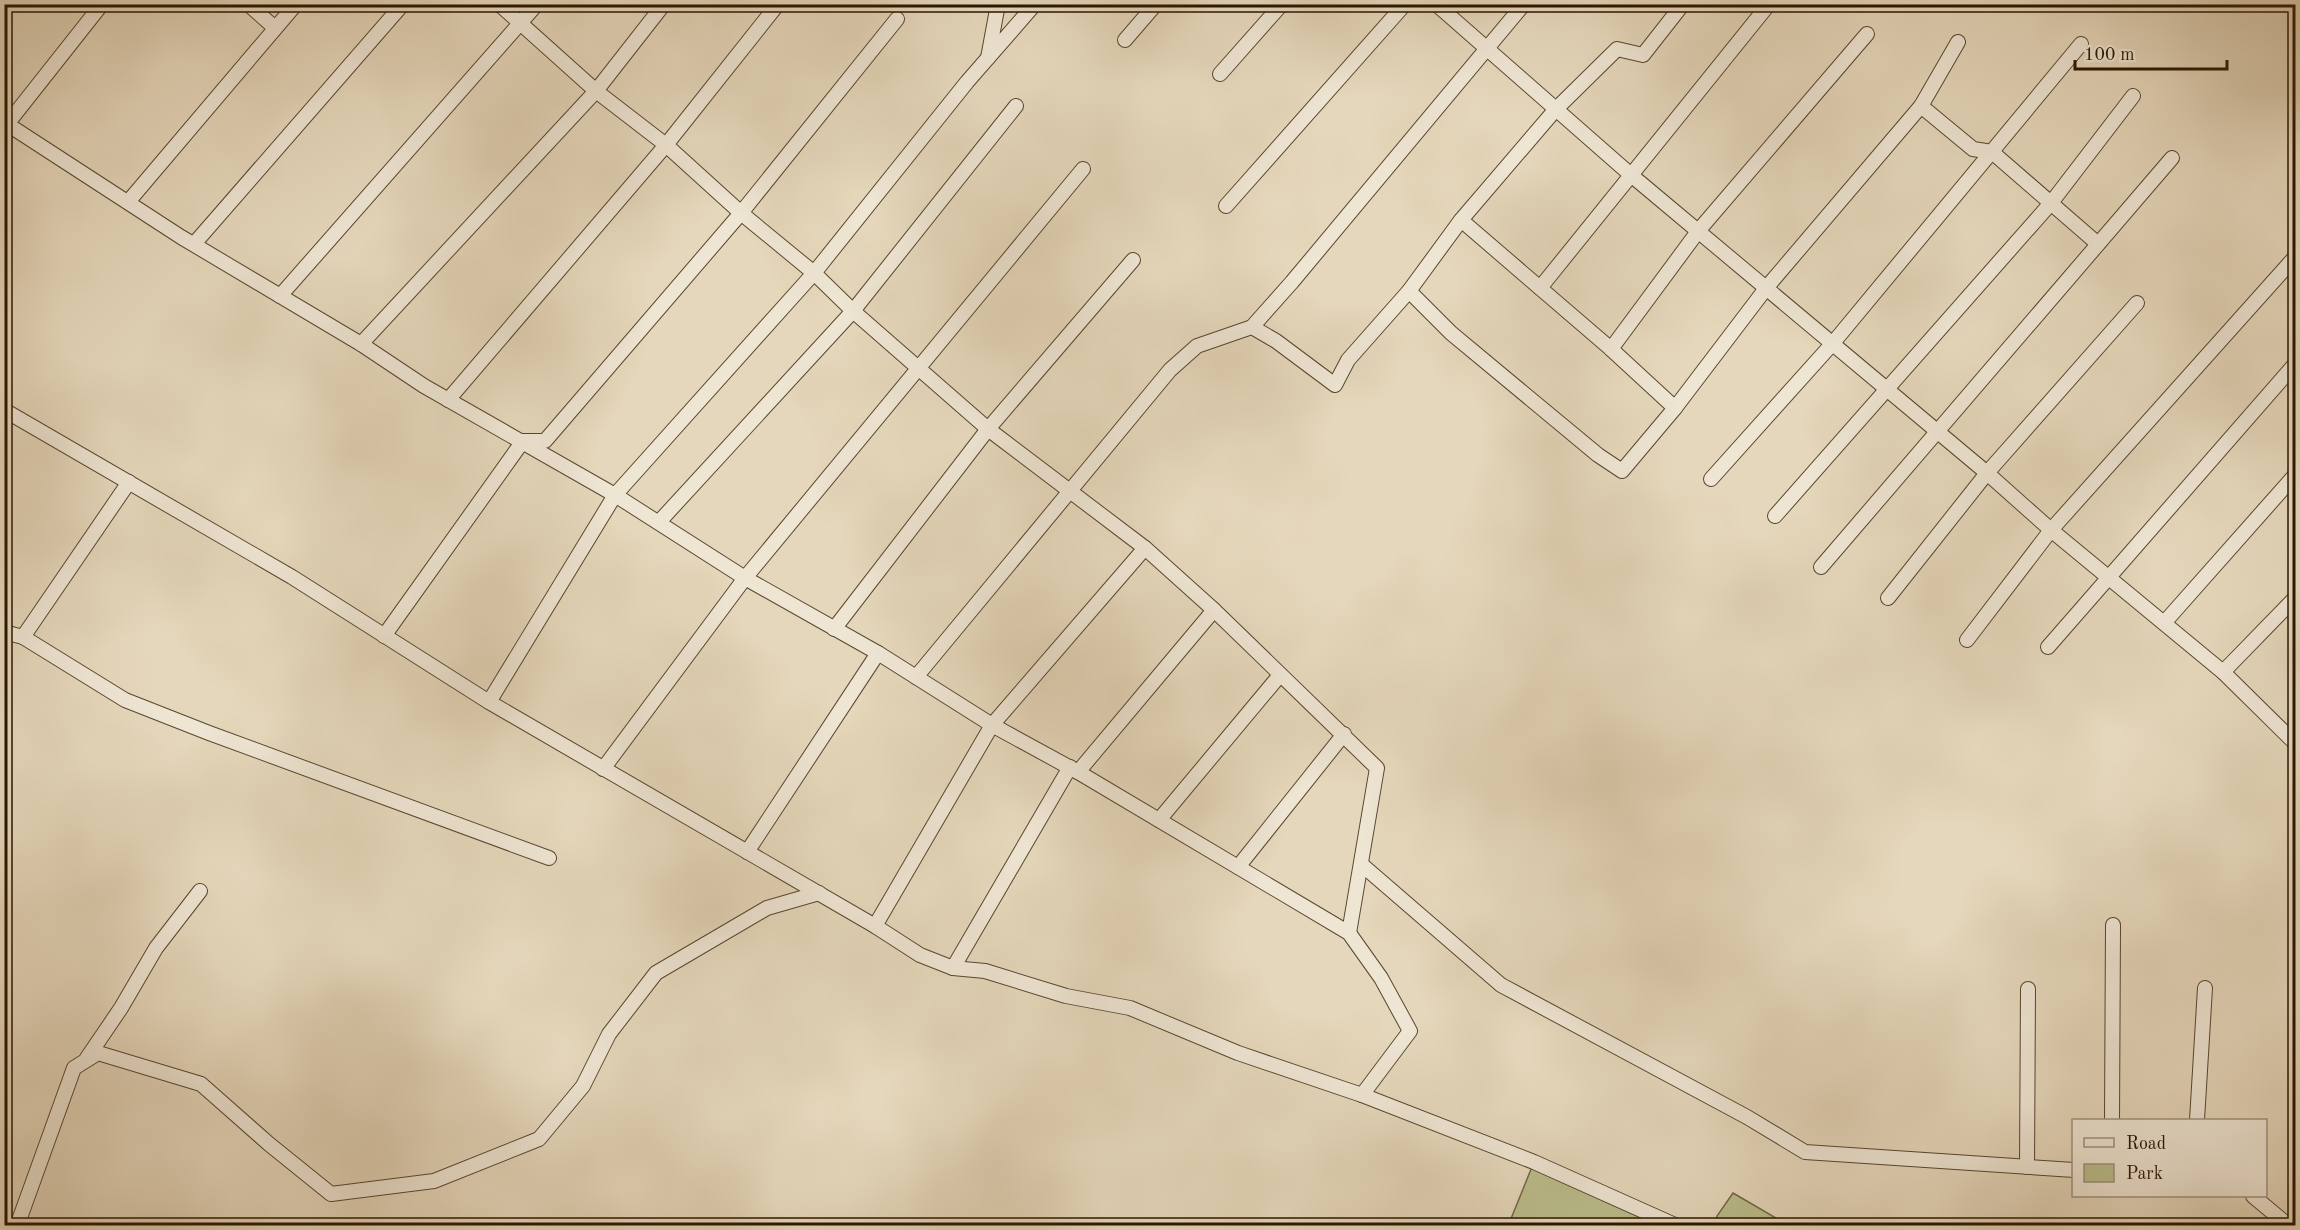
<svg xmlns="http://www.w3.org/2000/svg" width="2300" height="1230" font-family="'Old Standard TT',serif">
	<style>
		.green { fill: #bbbd8c; stroke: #726a46; stroke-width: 1.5 }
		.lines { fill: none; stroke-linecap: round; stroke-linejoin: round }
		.minor-casing { stroke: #59462f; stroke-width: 16 }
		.minor { stroke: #eee5d3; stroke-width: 14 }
	</style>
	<rect width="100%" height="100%" fill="#e5d7bb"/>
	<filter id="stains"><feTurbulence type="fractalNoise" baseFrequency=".00333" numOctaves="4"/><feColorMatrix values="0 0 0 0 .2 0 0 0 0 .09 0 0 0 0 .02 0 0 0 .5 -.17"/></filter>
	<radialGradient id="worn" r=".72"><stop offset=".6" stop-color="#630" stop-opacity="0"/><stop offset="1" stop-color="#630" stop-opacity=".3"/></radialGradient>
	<!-- green -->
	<g class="green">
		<polygon points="1534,1162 1665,1226 1508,1226"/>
		<polygon points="1733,1193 1788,1225 1714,1225 1717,1216"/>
	</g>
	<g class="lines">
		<!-- minor casing -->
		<g class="minor-casing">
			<g id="minor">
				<polyline points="248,4 275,28"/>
				<polyline points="499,4 596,91 666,145 741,213 814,273 853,311 988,429 1145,548 1214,610 1377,768 1349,933"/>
				<polyline points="1436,4 1631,175 1987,473 2051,530 2223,672 2296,744"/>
				<polyline points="1125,40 1156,4"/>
				<polyline points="988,58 998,4"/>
				<polyline points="1220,74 1282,4"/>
				<polyline points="1921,106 1973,149 1992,152 2098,244"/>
				<polyline points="7,124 181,237 361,344 424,386 615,495 745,578 878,653 992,725 1078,772 1349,933 1381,978 1410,1031 1362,1095"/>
				<polyline points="4,128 102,4"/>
				<polyline points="128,202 296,4"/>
				<polyline points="1226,206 1405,4"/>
				<polyline points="1461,220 1611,349 1675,408"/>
				<polyline points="194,244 403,4"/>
				<polyline points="1540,288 1769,4"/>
				<polyline points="1409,291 1451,333 1598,455 1622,471 1675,408 1767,287 1921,106 1958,42"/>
				<polyline points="280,296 537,4"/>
				<polyline points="1252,327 1276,341 1335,385 1348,360 1409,291 1461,220 1556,109 1617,49 1643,55 1683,4"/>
				<polyline points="361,344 596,91 664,4"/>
				<polyline points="1611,349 1699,230 1867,34"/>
				<polyline points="448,400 666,145 778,4"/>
				<polyline points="4,410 292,577 489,702 875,926 920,955 953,968 985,971 1066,996 1130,1008 1238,1053 1362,1095 1534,1162 1677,1226"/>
				<polyline points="1711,479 1833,343 2081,44"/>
				<polyline points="1775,516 2051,203 2133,96"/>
				<polyline points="659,522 853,311 1016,106"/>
				<polyline points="1821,567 2172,158"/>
				<polyline points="1888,598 1987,473 2137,303"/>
				<polyline points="2164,623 2296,474"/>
				<polyline points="834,629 988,429 1133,260"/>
				<polyline points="4,632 23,637 125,700 209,733 549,858"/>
				<polyline points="384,636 523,441 545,441 741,213 897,19"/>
				<polyline points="23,637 129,482"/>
				<polyline points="1967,640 2051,530 2296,256"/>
				<polyline points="2048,647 2296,363"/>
				<polyline points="2223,672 2296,597"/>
				<polyline points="916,677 1170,370 1197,346 1252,327 1292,282 1524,4"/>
				<polyline points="489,702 615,495 814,273 967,82 1035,4"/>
				<polyline points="603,769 745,578 1083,169"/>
				<polyline points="1078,772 1214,610"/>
				<polyline points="1159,820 1280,675"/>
				<polyline points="747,852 878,653"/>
				<polyline points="1361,864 1501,985 1747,1117 1805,1152 2074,1170"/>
				<polyline points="1238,867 1344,734"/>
				<polyline points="875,926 992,725 1145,548"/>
				<polyline points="953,968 1070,767"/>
				<polyline points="87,1058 121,1008 156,948 200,891"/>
				<polyline points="2112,1120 2113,925"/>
				<polyline points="2197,1120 2205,988"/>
				<polyline points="2027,1167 2028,989"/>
				<polyline points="2253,1196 2289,1226"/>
				<polyline points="17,1226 74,1068 98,1053 201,1084 269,1144 331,1194 434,1181 539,1139 583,1086 609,1034 656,973 767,908 819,893"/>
			</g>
		</g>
		<!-- minor -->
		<use href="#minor" class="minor"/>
	</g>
	<!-- margin -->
	<rect width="2300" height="1230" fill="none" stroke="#e5d7bb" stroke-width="24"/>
	<rect x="6" y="6" width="2288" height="1218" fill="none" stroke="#2a1600" stroke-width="3"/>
	<rect x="12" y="12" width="2276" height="1206" fill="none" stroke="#2a1600" stroke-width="1.5"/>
	<!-- legend -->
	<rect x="2072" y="1119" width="195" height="78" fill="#eee5d3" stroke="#a0927f" stroke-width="1.5"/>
	<rect x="2084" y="1138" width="30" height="9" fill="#eee5d3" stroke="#a0927f" stroke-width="1.5"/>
	<text x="2126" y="1149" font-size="18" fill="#2a1600">Road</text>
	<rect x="2084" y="1164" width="30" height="18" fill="#bbbd8c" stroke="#a0927f" stroke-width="1.5"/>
	<text x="2126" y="1179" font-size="18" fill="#2a1600">Park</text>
	<!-- scale -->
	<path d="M2075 60v9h152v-9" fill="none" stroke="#2a1600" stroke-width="3"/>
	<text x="2084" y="60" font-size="18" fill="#2a1600" stroke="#eee5d3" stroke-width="4.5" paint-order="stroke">100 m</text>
	<rect width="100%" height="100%" filter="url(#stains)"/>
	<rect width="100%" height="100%" fill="url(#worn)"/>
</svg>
